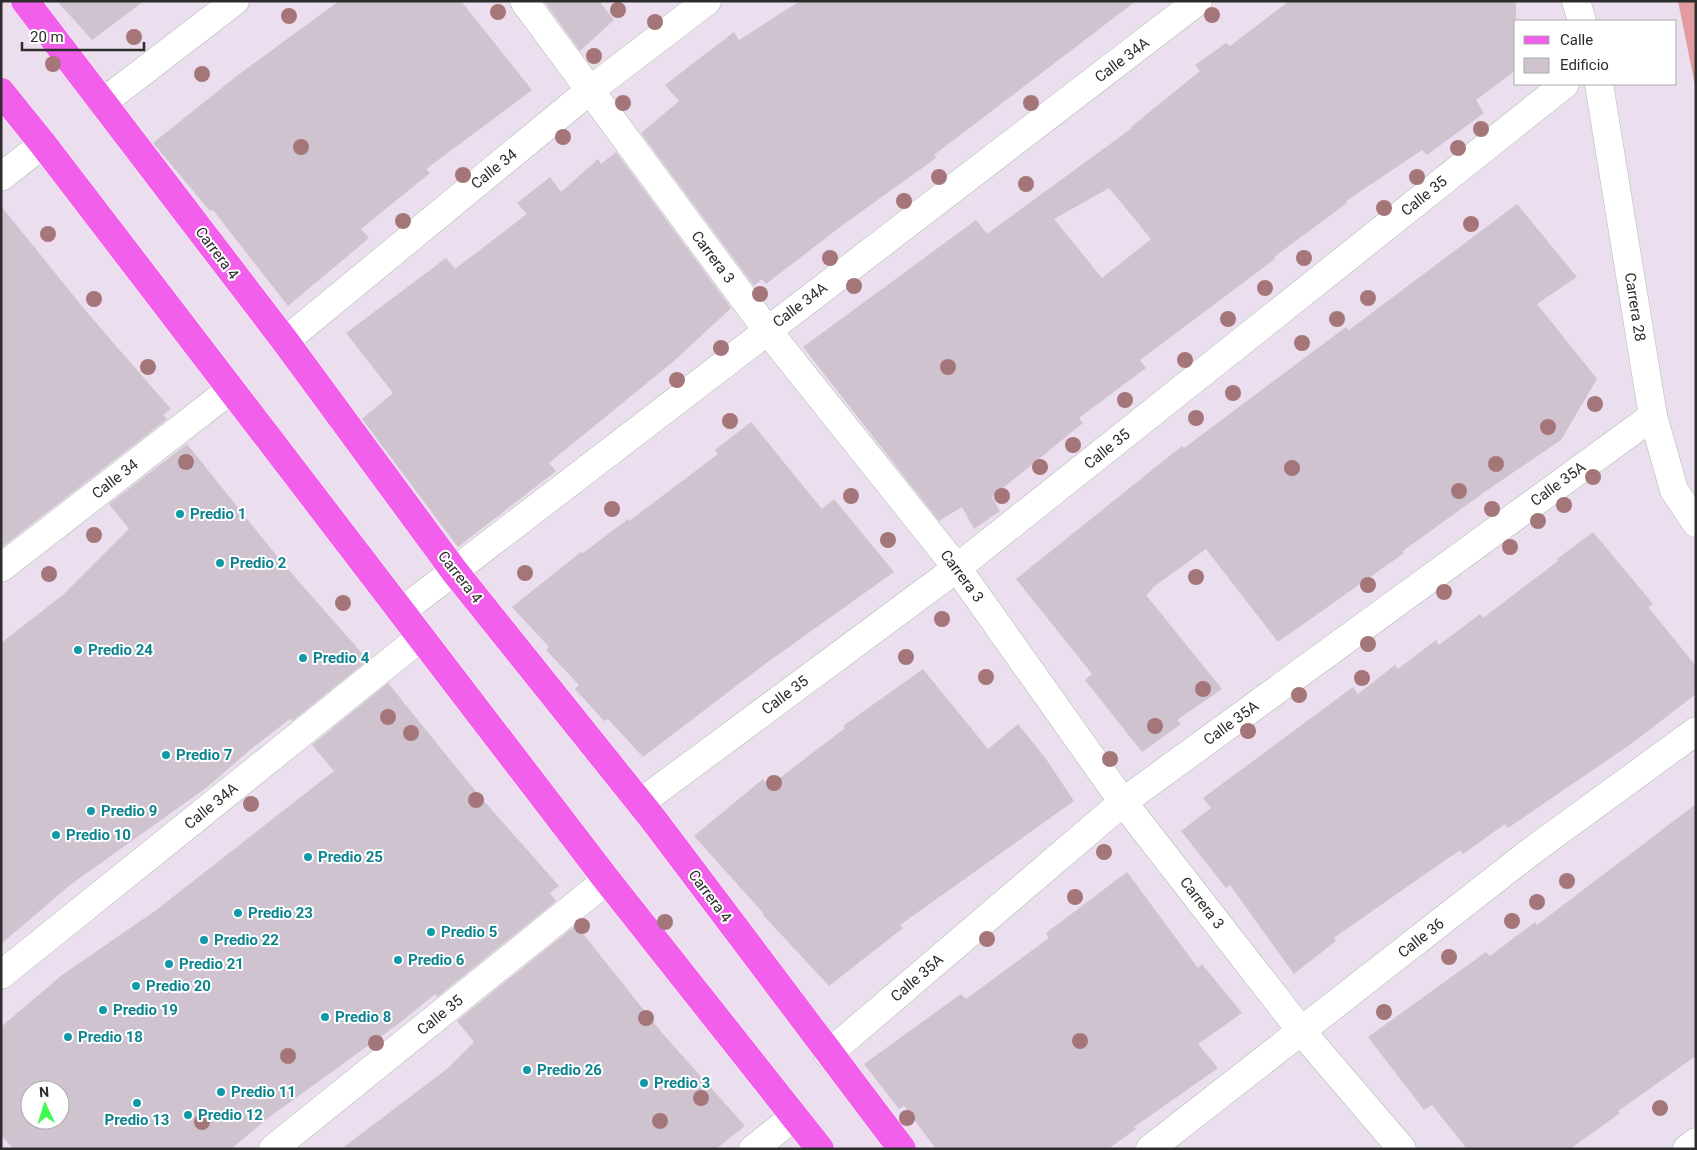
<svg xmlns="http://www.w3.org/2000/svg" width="1697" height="1150" font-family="Roboto,sans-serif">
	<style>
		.green { fill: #e49b9f }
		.building { fill: #cfc3d0; fill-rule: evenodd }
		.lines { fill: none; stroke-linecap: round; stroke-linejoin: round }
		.minor-casing { stroke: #afbcb0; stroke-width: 29 }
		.major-casing { stroke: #fff; stroke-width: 29 }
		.minor { stroke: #fff; stroke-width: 28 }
		.major { stroke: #f25feb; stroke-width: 28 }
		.tree { fill: #a57679 }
		.culture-dot { fill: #0f9aa8; stroke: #fff; stroke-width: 2 }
		.labels { text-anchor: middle; stroke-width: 4; stroke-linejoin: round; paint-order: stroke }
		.street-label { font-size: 15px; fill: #2c2c2c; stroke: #fff }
		.culture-label { font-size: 15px; font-weight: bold; fill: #0d838f; stroke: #fff; text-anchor: start }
	</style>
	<rect width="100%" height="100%" fill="#ebdeee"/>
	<!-- green -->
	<polygon class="green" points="1678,1 1696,1 1696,90"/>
	<!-- building -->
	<g class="building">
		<polygon points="57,1 144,1 92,40"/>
		<polygon points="339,1 461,1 532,90 426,169 430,173 361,229 369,238 288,306 213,210 210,211 153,143 238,75"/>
		<polygon points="544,1 599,1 614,20 580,51"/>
		<polygon points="800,1 1136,1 934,155 936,158 844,224 766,284 762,279 754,286 641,133 679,101 665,85 734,32 739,40"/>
		<path d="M1289,1H1516V70L1476,100L1484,113L1427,155L1422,150L1346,201L1347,203L1274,257L1275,259L1140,360L1146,368L1079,418L1083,423L992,497L1000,511L974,529L962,507L939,521L803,347L976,220L987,234L1132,128L1131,127L1200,71L1195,65L1226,43L1230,46ZM1109,188L1151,239L1102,278L1054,219Z"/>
		<polygon points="616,152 731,308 674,361 549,463 556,471 458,547 362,419 393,393 346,333 446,258 455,269 527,214 517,203 550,177 561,192 598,159 601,164"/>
		<polygon points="1517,204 1577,277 1537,304 1597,379 1561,440 1486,491 1403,551 1404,553 1278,642 1206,549 1152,588 1153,589 1146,595 1222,689 1177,720 1181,724 1142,752 1085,680 1092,674 1016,579 1182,446 1184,448 1346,327 1349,330"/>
		<polygon points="1,206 90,316 171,409 163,415 167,419 1,548"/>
		<polygon points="751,422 822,509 834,499 894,572 765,664 643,757 608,719 604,721 575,689 579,685 546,650 549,647 512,607 581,552 583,553 628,519 629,521 718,454 715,450"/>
		<polygon points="187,444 280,560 368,660 292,721 290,719 251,749 206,788 70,885 1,944 1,643 64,594 129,529 109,504"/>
		<polygon points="1593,532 1653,604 1648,607 1696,666 1696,694 1631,744 1508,828 1505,824 1463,854 1460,850 1378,907 1334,938 1336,941 1294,974 1230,885 1226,888 1181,831 1211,808 1203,798 1353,687 1358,694 1395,665 1398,669 1436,640 1439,645 1480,614 1483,618 1558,561 1557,559"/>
		<polygon points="923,669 988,749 1018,724 1046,759 1074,801 900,925 903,928 829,986 763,915 764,914 694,836 763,779 768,787 845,728 843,726"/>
		<path d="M388,683L477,793L559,886L550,893L556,901L437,997L435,994L401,1022L268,1118L231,1149H13L1,1135V1027L62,975L155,911L334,771L312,745ZM30,1090H60V1120H30Z"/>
		<polygon points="1696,804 1696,1056 1618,1111 1620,1113 1570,1149 1467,1149 1432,1105 1424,1110 1368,1037 1486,952 1490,956 1535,922 1537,925"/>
		<polygon points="1127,872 1198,968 1202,964 1242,1013 1198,1044 1218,1068 1134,1127 1136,1129 1108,1149 936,1149 904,1106 899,1109 864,1064 961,994 966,999 1049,938 1046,933"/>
		<polygon points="576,925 663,1034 745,1126 716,1149 341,1149 447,1069 474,1042 457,1021"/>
	</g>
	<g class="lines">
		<!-- minor casing -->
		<g class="minor-casing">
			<g id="minor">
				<polyline points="524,1 767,330 957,568 1123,802 1302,1032 1402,1149"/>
				<polyline points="1576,1 1582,21"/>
				<polyline points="1599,84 1653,416 1674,490 1696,523"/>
				<polyline points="102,103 235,1"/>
				<polyline points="1,177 43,144"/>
				<polyline points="285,341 589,91 707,1"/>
				<polyline points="1,568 230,390"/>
				<polyline points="402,611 1198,1"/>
				<polyline points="640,803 957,568 1565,84"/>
				<polyline points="1,975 421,637"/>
				<polyline points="828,1054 1123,802 1653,416"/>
				<polyline points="273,1149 607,880"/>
				<polyline points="753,1149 794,1117"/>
				<polyline points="1150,1149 1529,853 1696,731"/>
				<polyline points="1687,1149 1696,1142"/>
			</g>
		</g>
		<!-- major casing -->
		<g class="major-casing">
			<g id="major">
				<polyline points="25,1 285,341 455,572 653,819 902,1149"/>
				<polyline points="1,92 43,144 607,880 820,1149"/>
			</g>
		</g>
		<!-- minor -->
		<use href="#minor" class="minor"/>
		<!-- major -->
		<use href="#major" class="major"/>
	</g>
	<!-- trees -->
	<g class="tree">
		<circle cx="618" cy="10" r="8"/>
		<circle cx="498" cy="12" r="8"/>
		<circle cx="1212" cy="15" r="8"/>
		<circle cx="289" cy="16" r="8"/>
		<circle cx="655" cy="22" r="8"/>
		<circle cx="134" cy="37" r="8"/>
		<circle cx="594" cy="56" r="8"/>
		<circle cx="53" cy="64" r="8"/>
		<circle cx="202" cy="74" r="8"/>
		<circle cx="623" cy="103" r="8"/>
		<circle cx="1031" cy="103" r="8"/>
		<circle cx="1481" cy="129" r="8"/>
		<circle cx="563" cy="137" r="8"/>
		<circle cx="301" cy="147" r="8"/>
		<circle cx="1458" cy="148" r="8"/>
		<circle cx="463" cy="175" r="8"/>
		<circle cx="939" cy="177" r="8"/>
		<circle cx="1417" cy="177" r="8"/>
		<circle cx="1026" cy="184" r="8"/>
		<circle cx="904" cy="201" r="8"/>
		<circle cx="1384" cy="208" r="8"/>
		<circle cx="403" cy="221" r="8"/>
		<circle cx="1471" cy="224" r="8"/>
		<circle cx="48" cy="234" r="8"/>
		<circle cx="830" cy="258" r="8"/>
		<circle cx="1304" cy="258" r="8"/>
		<circle cx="854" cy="286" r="8"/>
		<circle cx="1265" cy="288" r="8"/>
		<circle cx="760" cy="294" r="8"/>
		<circle cx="1368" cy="298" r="8"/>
		<circle cx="94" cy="299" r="8"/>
		<circle cx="1228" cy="319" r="8"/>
		<circle cx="1337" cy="319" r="8"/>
		<circle cx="1302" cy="343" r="8"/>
		<circle cx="721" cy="348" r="8"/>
		<circle cx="1185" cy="360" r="8"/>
		<circle cx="148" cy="367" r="8"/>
		<circle cx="948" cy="367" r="8"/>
		<circle cx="677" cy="380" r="8"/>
		<circle cx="1233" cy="393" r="8"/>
		<circle cx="1125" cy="400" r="8"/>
		<circle cx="1595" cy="404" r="8"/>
		<circle cx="1196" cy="418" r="8"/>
		<circle cx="730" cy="421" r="8"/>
		<circle cx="1548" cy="427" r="8"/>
		<circle cx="1073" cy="445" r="8"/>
		<circle cx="186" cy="462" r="8"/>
		<circle cx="1496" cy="464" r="8"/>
		<circle cx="1040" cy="467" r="8"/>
		<circle cx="1292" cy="468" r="8"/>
		<circle cx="1593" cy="477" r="8"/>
		<circle cx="1459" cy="491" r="8"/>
		<circle cx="851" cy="496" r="8"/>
		<circle cx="1002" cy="496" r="8"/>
		<circle cx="1564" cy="505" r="8"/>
		<circle cx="612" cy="509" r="8"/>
		<circle cx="1492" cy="509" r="8"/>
		<circle cx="1538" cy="521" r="8"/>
		<circle cx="94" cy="535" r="8"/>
		<circle cx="888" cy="540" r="8"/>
		<circle cx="1510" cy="547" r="8"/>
		<circle cx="525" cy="573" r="8"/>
		<circle cx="49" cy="574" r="8"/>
		<circle cx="1196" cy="577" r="8"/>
		<circle cx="1368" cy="585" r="8"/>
		<circle cx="1444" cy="592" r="8"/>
		<circle cx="343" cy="603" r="8"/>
		<circle cx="942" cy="619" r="8"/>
		<circle cx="1368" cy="644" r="8"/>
		<circle cx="906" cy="657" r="8"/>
		<circle cx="986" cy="677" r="8"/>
		<circle cx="1362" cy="678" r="8"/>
		<circle cx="1203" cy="689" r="8"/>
		<circle cx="1299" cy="695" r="8"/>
		<circle cx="388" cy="717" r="8"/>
		<circle cx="1155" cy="726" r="8"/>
		<circle cx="1248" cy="731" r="8"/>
		<circle cx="411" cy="733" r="8"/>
		<circle cx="1110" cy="759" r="8"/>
		<circle cx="774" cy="783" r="8"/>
		<circle cx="476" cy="800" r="8"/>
		<circle cx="251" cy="804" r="8"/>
		<circle cx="1104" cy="852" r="8"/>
		<circle cx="1567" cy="881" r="8"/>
		<circle cx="1075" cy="897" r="8"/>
		<circle cx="1537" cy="902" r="8"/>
		<circle cx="1512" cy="921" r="8"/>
		<circle cx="665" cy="922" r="8"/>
		<circle cx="582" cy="926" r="8"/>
		<circle cx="987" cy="939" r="8"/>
		<circle cx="1449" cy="957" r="8"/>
		<circle cx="1384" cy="1012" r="8"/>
		<circle cx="646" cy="1018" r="8"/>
		<circle cx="1080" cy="1041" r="8"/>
		<circle cx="376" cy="1043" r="8"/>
		<circle cx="288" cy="1056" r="8"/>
		<circle cx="701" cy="1098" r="8"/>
		<circle cx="1660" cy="1108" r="8"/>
		<circle cx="907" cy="1118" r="8"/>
		<circle cx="660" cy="1121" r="8"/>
		<circle cx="202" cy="1122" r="8"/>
	</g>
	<!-- markers -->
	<g class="culture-dot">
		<circle cx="180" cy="514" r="5"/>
		<circle cx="220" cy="563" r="5"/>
		<circle cx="78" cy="650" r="5"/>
		<circle cx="303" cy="658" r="5"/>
		<circle cx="166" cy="755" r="5"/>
		<circle cx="91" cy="811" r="5"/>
		<circle cx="56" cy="835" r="5"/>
		<circle cx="308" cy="857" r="5"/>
		<circle cx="238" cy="913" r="5"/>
		<circle cx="431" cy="932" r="5"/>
		<circle cx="204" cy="940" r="5"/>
		<circle cx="398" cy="960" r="5"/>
		<circle cx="169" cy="964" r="5"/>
		<circle cx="136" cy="986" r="5"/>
		<circle cx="103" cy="1010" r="5"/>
		<circle cx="325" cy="1017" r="5"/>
		<circle cx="68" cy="1037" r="5"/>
		<circle cx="527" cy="1070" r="5"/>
		<circle cx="644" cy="1083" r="5"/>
		<circle cx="221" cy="1092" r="5"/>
		<circle cx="137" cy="1103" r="5"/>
		<circle cx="188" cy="1115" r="5"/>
	</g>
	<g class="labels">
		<!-- street labels -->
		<g class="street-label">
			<text transform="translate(1122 60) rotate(-37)" y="5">Calle 34A</text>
			<text transform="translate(494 169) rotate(-39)" y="5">Calle 34</text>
			<text transform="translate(1424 196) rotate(-39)" y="5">Calle 35</text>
			<text transform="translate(217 253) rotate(53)" y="5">Carrera 4</text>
			<text transform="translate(713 257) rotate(53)" y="5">Carrera 3</text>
			<text transform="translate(800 305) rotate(-37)" y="5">Calle 34A</text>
			<text transform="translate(1635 307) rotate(81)" y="5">Carrera 28</text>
			<text transform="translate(1107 449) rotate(-39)" y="5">Calle 35</text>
			<text transform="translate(115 479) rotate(-38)" y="5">Calle 34</text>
			<text transform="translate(1558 484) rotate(-36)" y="5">Calle 35A</text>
			<text transform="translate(962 576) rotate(53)" y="5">Carrera 3</text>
			<text transform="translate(460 577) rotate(52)" y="5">Carrera 4</text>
			<text transform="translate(785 695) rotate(-37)" y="5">Calle 35</text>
			<text transform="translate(1231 723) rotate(-36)" y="5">Calle 35A</text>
			<text transform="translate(211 806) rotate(-39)" y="5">Calle 34A</text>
			<text transform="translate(710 896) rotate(53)" y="5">Carrera 4</text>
			<text transform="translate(1202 903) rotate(52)" y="5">Carrera 3</text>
			<text transform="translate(1421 938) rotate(-38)" y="5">Calle 36</text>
			<text transform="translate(917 978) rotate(-41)" y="5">Calle 35A</text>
			<text transform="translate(440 1015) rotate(-39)" y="5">Calle 35</text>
		</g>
		<!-- culture labels -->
		<g class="culture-label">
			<text x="190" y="519">Predio 1</text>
			<text x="230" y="568">Predio 2</text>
			<text x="88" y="655">Predio 24</text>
			<text x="313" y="663">Predio 4</text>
			<text x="176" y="760">Predio 7</text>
			<text x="101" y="816">Predio 9</text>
			<text x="66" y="840">Predio 10</text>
			<text x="318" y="862">Predio 25</text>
			<text x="248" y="918">Predio 23</text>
			<text x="441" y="937">Predio 5</text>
			<text x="214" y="945">Predio 22</text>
			<text x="408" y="965">Predio 6</text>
			<text x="179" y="969">Predio 21</text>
			<text x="146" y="991">Predio 20</text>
			<text x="113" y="1015">Predio 19</text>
			<text x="335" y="1022">Predio 8</text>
			<text x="78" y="1042">Predio 18</text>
			<text x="537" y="1075">Predio 26</text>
			<text x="654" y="1088">Predio 3</text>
			<text x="231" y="1097">Predio 11</text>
			<text x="198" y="1120">Predio 12</text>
			<text x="137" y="1125" text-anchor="middle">Predio 13</text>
		</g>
	</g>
	<!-- border -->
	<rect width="1697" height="1150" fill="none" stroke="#2c2c2c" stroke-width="5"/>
	<!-- legend -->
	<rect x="1514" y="20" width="162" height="65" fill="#ffffff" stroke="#ababab"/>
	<rect x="1524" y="36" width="25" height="8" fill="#f25feb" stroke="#ababab"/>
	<text x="1560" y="45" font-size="15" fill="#2c2c2c">Calle</text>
	<rect x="1524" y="58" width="25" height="15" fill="#cfc3d0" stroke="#ababab"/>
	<text x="1560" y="70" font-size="15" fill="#2c2c2c">Edificio</text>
	<!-- north arrow -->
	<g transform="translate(45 1105) rotate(356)"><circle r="24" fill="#ffffff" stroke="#ababab"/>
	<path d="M0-4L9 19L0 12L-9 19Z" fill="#3efb50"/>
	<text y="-8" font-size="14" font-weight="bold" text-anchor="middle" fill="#2c2c2c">N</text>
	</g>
	<!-- scale -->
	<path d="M22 42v8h122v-8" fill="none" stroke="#2c2c2c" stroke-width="2.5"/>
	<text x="30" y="42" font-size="15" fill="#2c2c2c" stroke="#ffffff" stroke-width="4" paint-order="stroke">20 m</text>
</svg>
